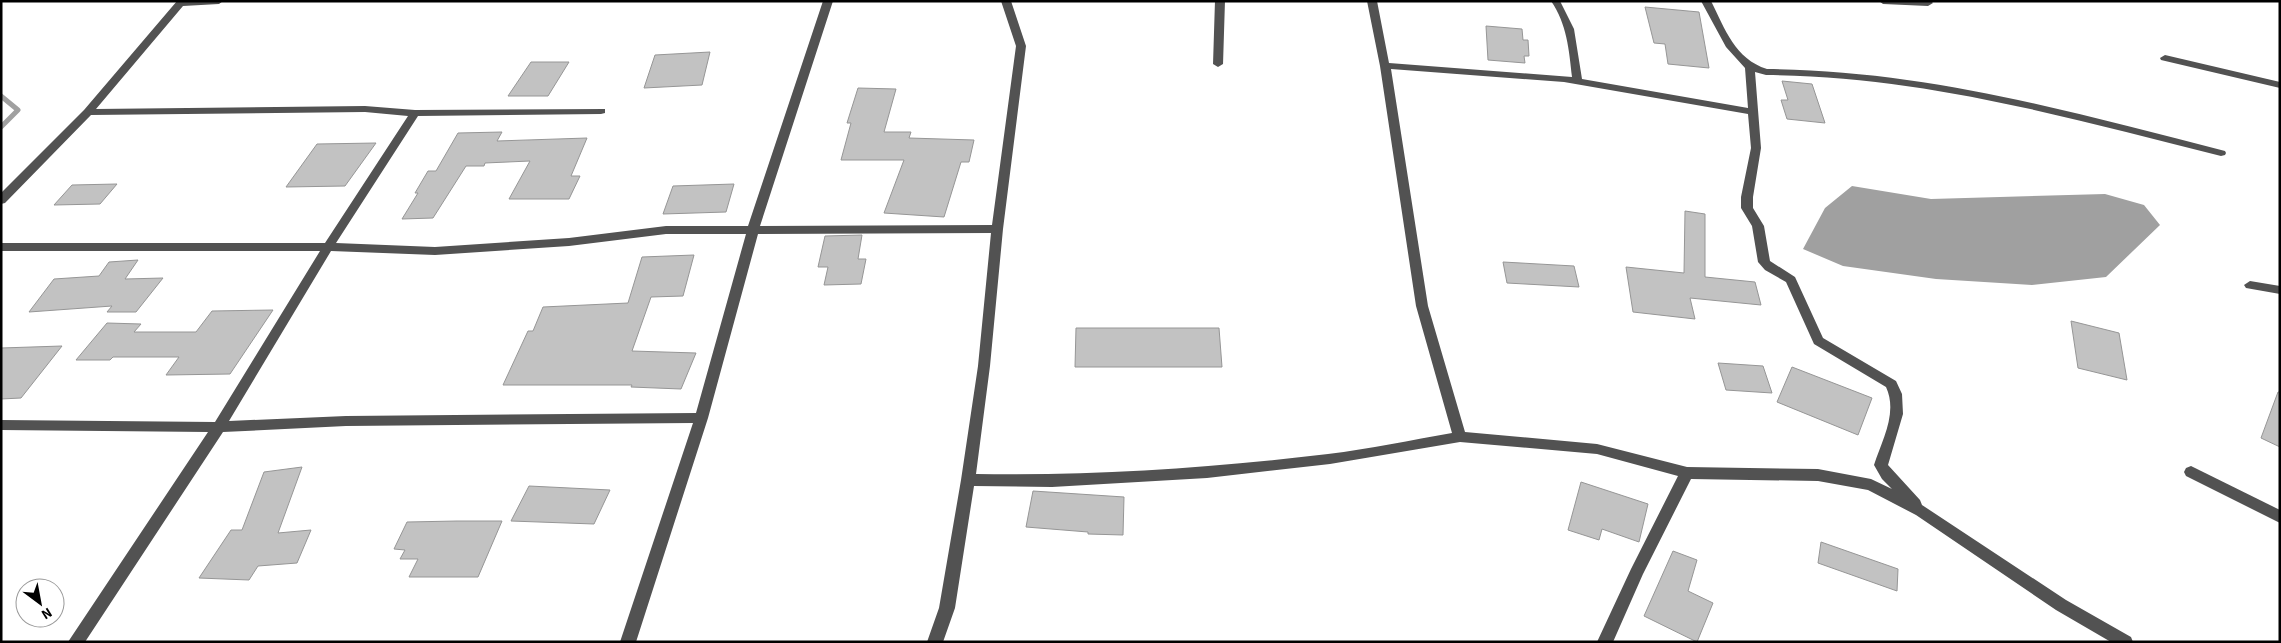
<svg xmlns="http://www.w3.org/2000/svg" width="2281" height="643" font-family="'Source Sans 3',sans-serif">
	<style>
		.water { fill: #a0a0a0 }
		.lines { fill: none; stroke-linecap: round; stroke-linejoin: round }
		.stream { stroke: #a0a0a0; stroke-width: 5 }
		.building { fill: #c2c2c2; stroke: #969696 }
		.minor { fill: #525252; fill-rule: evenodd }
	</style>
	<rect width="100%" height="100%" fill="#fff"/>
	<!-- water -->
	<polygon class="water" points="1852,186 1931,199 2105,194 2144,205 2160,225 2106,277 2032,285 1936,279 1843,266 1803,249 1825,208"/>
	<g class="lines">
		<!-- stream -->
		<polyline class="stream" points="1,96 18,110 1,127"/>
	</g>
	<!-- building -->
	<g class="building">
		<polygon points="1645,7 1699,12 1709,68 1668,64 1665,44 1654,43"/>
		<polygon points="1486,26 1522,29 1523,40 1528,40 1529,56 1524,56 1525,63 1488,60"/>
		<polygon points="710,52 702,85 644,88 655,55"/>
		<polygon points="531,62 569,62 548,96 508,96"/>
		<polygon points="1782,81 1812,84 1825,123 1787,119 1781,100 1788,100"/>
		<polygon points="858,88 896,89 884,132 911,132 909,138 974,140 969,162 961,162 944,217 884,213 904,160 841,160 851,123 847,123"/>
		<polygon points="502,132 497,141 587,138 571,176 580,176 569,199 509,199 530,161 485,163 484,166 466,166 433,218 402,219 418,193 415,193 428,171 436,171 458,133"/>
		<polygon points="376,143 345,186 286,187 317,144"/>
		<polygon points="117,184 100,204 54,205 72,185"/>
		<polygon points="734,184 726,212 663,214 673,186"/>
		<polygon points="1685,211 1705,214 1705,277 1755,282 1761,305 1690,298 1695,319 1633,312 1626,267 1684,273"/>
		<polygon points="862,235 858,259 866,259 861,284 824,285 828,267 818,267 825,236"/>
		<polygon points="694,255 683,296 651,297 632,351 696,353 681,389 631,387 632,385 503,385 528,331 533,331 543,307 628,303 642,257"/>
		<polygon points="138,260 125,279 163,278 136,312 107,312 112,306 29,312 54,279 99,276 109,262"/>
		<polygon points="1503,262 1574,266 1579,287 1507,283"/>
		<polygon points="273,310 230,374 166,375 179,357 113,357 110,360 76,360 107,323 141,324 134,332 196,332 212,311"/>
		<polygon points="2071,321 2119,333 2127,380 2078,368"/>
		<polygon points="1076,328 1219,328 1222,367 1075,367"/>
		<polygon points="62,346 21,398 1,399 1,348"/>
		<polygon points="1718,363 1763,366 1772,393 1726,390"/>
		<polygon points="1792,367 1872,398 1858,435 1777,402"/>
		<polygon points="2278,392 2280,392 2280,447 2261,438"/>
		<polygon points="302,467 278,533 311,530 297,563 258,566 249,580 199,578 231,530 242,530 264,472"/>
		<polygon points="1581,482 1648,504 1639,542 1602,529 1599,540 1568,530"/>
		<polygon points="529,486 610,490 594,524 511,521"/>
		<polygon points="1033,491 1124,497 1123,535 1088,534 1088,532 1026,527"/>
		<polygon points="457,521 502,521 478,577 409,577 418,559 400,559 405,550 394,549 407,522"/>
		<polygon points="1821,542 1898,569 1897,591 1818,563"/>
		<polygon points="1673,551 1697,560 1688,591 1713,603 1697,642 1644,616"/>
	</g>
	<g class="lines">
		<!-- minor -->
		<g class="minor">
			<path d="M177,1H223L219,4L183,6L96,109L365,106L415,110L605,109V113L601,114L418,116L336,243L435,247L569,238L666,226H748L823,1H833L760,226L992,225L1016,46L1001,1H1011L1026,46L1003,229L990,366L976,474C1094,476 1211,468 1328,454C1370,449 1411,440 1452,433L1416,306L1380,66L1367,1H1377L1389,63L1572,77C1569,50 1567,24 1551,1H1560L1574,29L1582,79L1748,108L1745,68L1726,47L1701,1H1711C1725,29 1735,59 1767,69C1924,70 2074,112 2225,151L2226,153L2225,155L2221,156C2069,118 1924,76 1766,75L1755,72L1761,148L1753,197V208L1764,226L1770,261L1795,277L1823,338L1896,381L1902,394L1903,414L1888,465L1920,500L1922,505L2066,600L2131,637L2133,642H2111L2056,610L1916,515L1868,490L1818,481L1691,479L1643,574L1613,642H1597L1631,569L1678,476L1597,454L1460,442L1330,464L1207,478L1052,487L974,486L955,608L943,642H927L939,608L961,480L978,366L991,233L758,234L708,418L636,642H620L693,423L346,426L223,432L85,642H68L208,432L1,430V420L215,422L320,251H1V243H325L408,116L365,112L91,115L5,203L1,204V193L84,110ZM1391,69L1564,82L1748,114L1751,148L1741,197V208L1752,226L1758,262L1765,270L1786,282L1814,344L1886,387C1898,413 1882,440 1874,465L1882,479L1892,489L1871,479L1818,469L1687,467L1597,444L1465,432L1428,306ZM666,234H746L696,413L346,416L229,421L331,251L435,255L569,246Z"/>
			<polygon points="1215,1 1225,1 1223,64 1218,67 1213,64"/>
			<polygon points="1879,1 1931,1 1933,3 1928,6 1883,4"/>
			<polygon points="2165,55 2280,82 2280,88 2161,60 2160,58"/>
			<polygon points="2250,281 2280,286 2280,294 2246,288 2244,285"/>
			<polygon points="2191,466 2280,510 2280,523 2186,476 2184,472 2186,468"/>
		</g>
	</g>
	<!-- border -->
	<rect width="2281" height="643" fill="none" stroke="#000000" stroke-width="5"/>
	<!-- north arrow -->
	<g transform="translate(40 603) rotate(148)"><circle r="24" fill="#ffffff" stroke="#999999"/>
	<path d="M0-4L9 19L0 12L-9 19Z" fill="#000000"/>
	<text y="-8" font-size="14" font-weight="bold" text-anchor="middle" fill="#000000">N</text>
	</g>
</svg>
